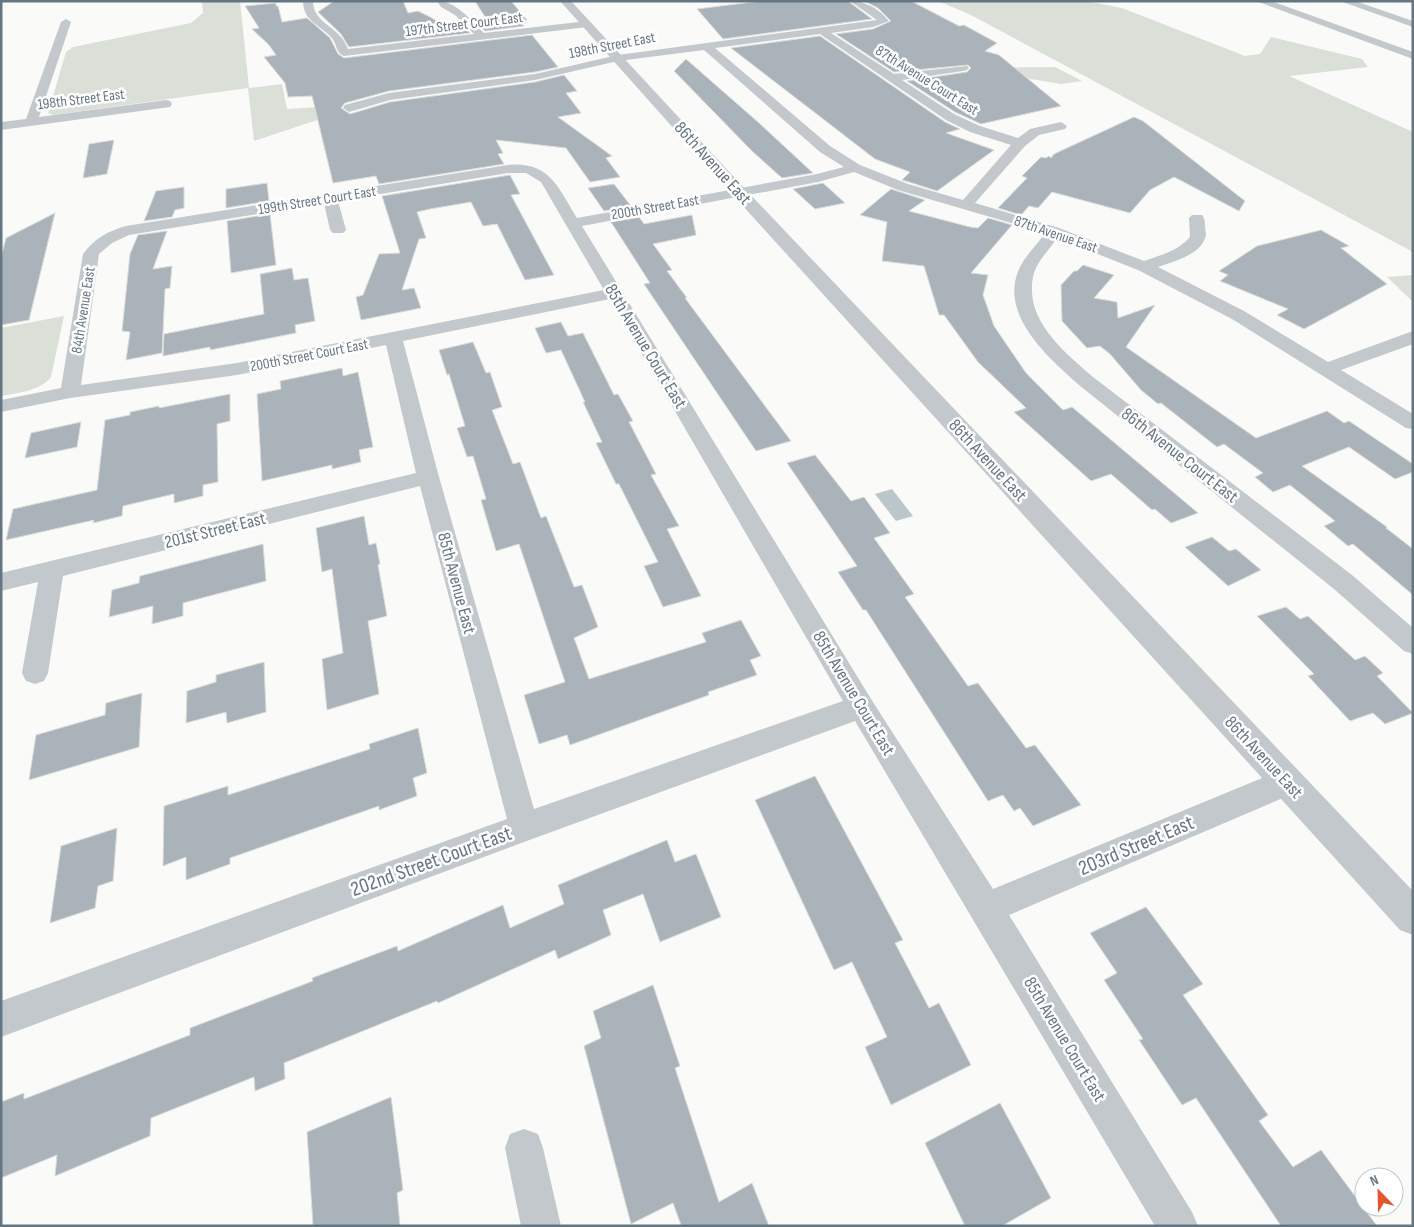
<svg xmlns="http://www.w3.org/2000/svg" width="1414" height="1227" font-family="'Sofia Sans Condensed',sans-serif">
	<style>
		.green { fill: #dadfd7 }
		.water { fill: #bbc7cb }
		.building { fill: #aab3b9; stroke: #dcdcda }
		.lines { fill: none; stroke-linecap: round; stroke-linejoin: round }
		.minor { fill: #c3c8cc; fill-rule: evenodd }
		.tertiary { fill: #c3c8cc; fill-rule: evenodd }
		.labels { text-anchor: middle; stroke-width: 5; stroke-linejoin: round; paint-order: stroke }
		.far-street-label { font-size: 15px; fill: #657683; stroke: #fff }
		.street-label { font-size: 18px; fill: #657683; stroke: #fff }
		.near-street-label { font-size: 21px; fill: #657683; stroke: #fff }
	</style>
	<rect width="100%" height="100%" fill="#fafaf8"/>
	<!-- green -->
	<g class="green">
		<polygon points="202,1 240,1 249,88 282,84 287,109 318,107 323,118 254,141 248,88 53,115 48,113 66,52 73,47 191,23 203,13"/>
		<polygon points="938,1 1086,1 1122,8 1245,56 1260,54 1271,37 1362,59 1368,67 1289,76 1413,132 1413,252 971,15"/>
		<polygon points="1055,67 1082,81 1061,84 989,72 987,68"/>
		<polygon points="1413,275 1413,302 1387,277"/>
		<path d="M64,316L51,377C40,391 18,393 1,396V328Z"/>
	</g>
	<!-- water -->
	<polygon class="water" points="892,489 913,516 896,521 875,494"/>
	<!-- building -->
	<g class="building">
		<polygon points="334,1 403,1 408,13 418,11 432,18 441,25 460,23 470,33 349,47 341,34 318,12"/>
		<polygon points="475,1 511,1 527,20 524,21 526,23 521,23 524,26 485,31 475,21 487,20"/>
		<polygon points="761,1 848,1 872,19 723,39 697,9"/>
		<polygon points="864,1 911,1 959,26 964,25 997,43 985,51 999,55 1061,106 981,124 955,112 907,81 967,72 971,68 968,65 894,72 836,34 873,29 891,21 878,8"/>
		<polygon points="276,3 276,6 278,6 282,22 307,18 330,38 338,54 344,58 532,35 558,67 535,72 389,91 345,103 341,108 350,114 390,102 535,82 564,75 577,91 566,93 581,113 558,117 612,156 606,158 620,177 590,182 566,148 496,140 503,153 498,154 504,164 379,184 376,176 333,183 312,96 288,97 285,83 264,57 276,55 269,45 252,29 259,28 245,6"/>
		<polygon points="820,36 945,122 960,129 946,133 994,150 937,191 909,182 902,180 910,172 875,159 731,48"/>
		<polygon points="686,59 759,123 813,173 782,178 752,151 674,71"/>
		<polygon points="1134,117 1143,121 1245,201 1239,211 1174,177 1150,190 1130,213 1052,192 1038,208 1029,206 1021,215 998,208 1027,178 1022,176 1041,157 1046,158 1049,156 1051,158 1054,154"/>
		<polygon points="114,140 107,174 83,178 89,144"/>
		<polygon points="510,175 520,194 511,195 554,275 525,280 497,224 483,226 471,202 430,209 417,212 426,238 419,239 402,290 414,288 421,308 361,320 356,297 363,295 379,254 400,253 382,196"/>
		<polygon points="267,183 269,201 226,208 226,189"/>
		<polygon points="823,183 845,203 815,209 793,189"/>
		<polygon points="614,184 631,206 604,211 588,188"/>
		<polygon points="184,187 184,208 175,210 172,217 144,221 156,191"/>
		<polygon points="891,189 925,200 909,211 970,227 978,228 988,218 1012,225 971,273 988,275 983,295 994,326 1026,373 1063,410 1072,407 1198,513 1171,523 1155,509 1152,510 1111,474 1091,481 1014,412 1026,408 978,362 944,315 939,315 924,266 882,261 887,222 860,215"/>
		<polygon points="55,213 29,320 1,325 1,257 6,238"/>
		<polygon points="270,214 276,265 231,273 227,221"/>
		<polygon points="692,215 696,235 653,244 672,270 667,271 687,298 685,298 791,441 756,451 644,284 650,283 611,222 639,217 644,224"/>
		<polygon points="1321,230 1349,246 1341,248 1387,284 1304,329 1277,315 1288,309 1220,281 1228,275 1219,271 1257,246"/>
		<polygon points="167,231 153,269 172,266 170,288 165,289 162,353 126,360 130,332 122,331 130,254 138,235"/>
		<polygon points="1083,265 1114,275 1094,298 1117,302 1118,318 1155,305 1126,347 1256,438 1327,411 1344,423 1349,421 1413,464 1413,472 1395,479 1349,447 1302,466 1387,527 1386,528 1413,549 1413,595 1353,544 1348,546 1324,526 1335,521 1290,485 1273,492 1255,477 1263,473 1224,444 1217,447 1161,403 1158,404 1141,390 1110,354 1100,346 1087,348 1062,321 1061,285 1074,271 1077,271"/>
		<polygon points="292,268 294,280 308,278 315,321 295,325 296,333 210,350 210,347 163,356 164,334 264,314 260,274"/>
		<polygon points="561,322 568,336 583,333 614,395 618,394 633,421 629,422 656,474 651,475 679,526 667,529 701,596 663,607 644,566 658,562 619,484 616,484 596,443 602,442 583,402 585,402 561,350 546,353 535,328"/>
		<polygon points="473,342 486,373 490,372 502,407 492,410 513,464 520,462 541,518 546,516 574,587 582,585 598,627 574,638 589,679 706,642 702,633 741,620 761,656 750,660 757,675 708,692 709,695 570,745 567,735 539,744 524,695 565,682 519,544 496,551 481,500 486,499 473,456 467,457 457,428 465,426 449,374 447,375 439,350"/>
		<polygon points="342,368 343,376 358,372 373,447 359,450 361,462 332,469 332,465 262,481 257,394 281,389 280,381"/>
		<polygon points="230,394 230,421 217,424 218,482 203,485 203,496 174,503 174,494 123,506 122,516 93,523 94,520 6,540 13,509 97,490 105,420 130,415 130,412 159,406 159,408"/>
		<polygon points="81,422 77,447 25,458 31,433"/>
		<polygon points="815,455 851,501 864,497 890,533 874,538 914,594 905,597 968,686 978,683 1026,748 1035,745 1081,805 1033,826 1020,808 1014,811 1003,795 988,801 866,610 863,610 838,572 857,566 787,463"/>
		<polygon points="364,516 369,545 376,543 380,564 378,565 387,616 368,621 379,694 327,710 322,659 343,653 332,569 322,572 316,528"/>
		<polygon points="1212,537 1229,551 1236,549 1261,570 1228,586 1185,547"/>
		<polygon points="263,544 266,581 183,603 183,616 152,624 153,606 109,617 112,590 139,583 140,576"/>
		<polygon points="1286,607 1300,619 1308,616 1355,660 1365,656 1383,673 1377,676 1413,713 1385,724 1373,713 1350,721 1308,676 1314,674 1257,616"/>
		<polygon points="264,662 266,712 227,723 226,712 186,723 187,691 216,682 216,675"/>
		<polygon points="142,693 139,747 29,780 36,735 105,715 106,703"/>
		<polygon points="418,728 427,773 413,778 417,796 379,810 379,806 230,858 230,864 186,880 186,857 163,866 164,806 228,786 228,795 370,749 369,744"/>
		<polygon points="815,776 903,940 895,943 929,1008 939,1003 971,1065 891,1105 865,1047 887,1037 852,962 834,970 755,800"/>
		<polygon points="117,828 113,881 98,886 95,908 50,923 61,846"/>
		<polygon points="667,840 675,862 696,854 721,917 660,942 643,894 603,910 611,935 558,959 555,950 438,1003 437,1001 284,1063 285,1079 255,1091 254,1077 151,1118 150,1136 55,1176 57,1155 1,1178 1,1102 24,1093 24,1099 190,1035 190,1028 313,981 312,978 397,946 398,951 503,905 510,928 564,904 558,885"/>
		<polygon points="1146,907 1203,984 1183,995 1268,1115 1259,1121 1293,1167 1321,1150 1377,1226 1281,1226 1196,1098 1182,1105 1139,1040 1143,1039 1104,980 1117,973 1090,933"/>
		<polygon points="653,985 680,1066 675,1068 719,1202 752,1183 769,1226 679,1226 681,1225 673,1203 631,1224 584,1046 601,1038 593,1011"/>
		<polygon points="391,1097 403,1190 397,1193 400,1226 313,1226 307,1132"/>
		<polygon points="1000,1103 1051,1198 1002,1226 965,1226 925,1143"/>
	</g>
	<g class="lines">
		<!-- minor -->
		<g class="minor">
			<path d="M303,1H313C313,24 340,26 348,49L474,34L455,15L441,7L437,1C456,1 471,20 484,33L587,21L592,24L587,27L344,56C336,54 337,43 331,37C320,25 303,21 303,1Z"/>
			<path d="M850,1C866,1 879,9 889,21L873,27L831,33L894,74L967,66L969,68L967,70L963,71L902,80L954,114L980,126L1018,138L1030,129L1061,122L1067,126L1065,129L1039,135L1025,146L975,203L1059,228L1144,261C1161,255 1178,251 1190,237L1189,218L1192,215H1202C1205,219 1205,222 1205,226C1205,230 1207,235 1205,238C1200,255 1172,262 1158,267L1244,311L1328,362L1413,331V344L1341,370L1413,414V429L1406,428L1232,319L1138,270L1057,238C1050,249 1038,260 1034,273C1022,318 1063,351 1093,377L1352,575L1413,628V654L1404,651L1334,589L1079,385C1049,358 997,314 1020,267C1026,255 1037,245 1045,233L898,190L854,172L818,182L582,226L871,699L993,889L1277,772L1287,769L1297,772L1302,782L1297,792L1009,915L1192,1212L1198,1226H1155L855,721L524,842L1,1037V1001L507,819L420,486L63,576L48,673L44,681L35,684L26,681L22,673L38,582L1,591V573L416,473L386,345L237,375L70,398L1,412V400L61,388L83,254C94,239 108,231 126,226L508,165C550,161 558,188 577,218L817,174L844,167L820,152L704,50L618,61L535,80L390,100L349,112L343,108L345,105L389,93L535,74L618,55L877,20ZM820,34L946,120L970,132L1011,145L963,200L908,184L860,165L830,146L715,48ZM508,173H526L541,182L604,290L237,363L81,385L99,254L112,243L129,235L324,203L330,230L333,233H343L346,230L338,201ZM610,299L843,701L534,809L439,477L403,341Z"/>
			<polygon points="1256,1 1271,1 1413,52 1413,59"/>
			<polygon points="1340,1 1355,1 1413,21 1413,27"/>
			<polygon points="66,19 71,22 39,117 166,100 170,101 172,104 170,107 1,130 1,122 26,119 61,22"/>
			<polygon points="524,1129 538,1134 543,1148 561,1226 521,1226 505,1148 510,1134"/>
		</g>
		<!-- tertiary -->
		<polygon class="tertiary" points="560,1 571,1 745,189 1413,891 1413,935 1400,930 733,195"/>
	</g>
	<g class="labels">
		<!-- far-street labels -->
		<g class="far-street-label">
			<text transform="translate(464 24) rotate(-7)" y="5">197th Street Court East</text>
			<text transform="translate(612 45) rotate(-11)" y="5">198th Street East</text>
			<text transform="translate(927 80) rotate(32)" y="5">87th Avenue Court East</text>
			<text transform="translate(81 99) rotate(-7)" y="5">198th Street East</text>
			<text transform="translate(317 200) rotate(-9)" y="5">199th Street Court East</text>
			<text transform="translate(655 207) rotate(-10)" y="5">200th Street East</text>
			<text transform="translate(1056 234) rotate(19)" y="5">87th Avenue East</text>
			<text transform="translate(83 310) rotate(-81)" y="5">84th Avenue East</text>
			<text transform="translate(309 355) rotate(-11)" y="5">200th Street Court East</text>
		</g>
		<!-- street labels -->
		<g class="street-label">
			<text transform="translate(713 163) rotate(48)" y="6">86th Avenue East</text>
			<text transform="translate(646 346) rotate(59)" y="6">85th Avenue Court East</text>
			<text transform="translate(1180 455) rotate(38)" y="6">86th Avenue Court East</text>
			<text transform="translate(988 460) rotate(47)" y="6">86th Avenue East</text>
			<text transform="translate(215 530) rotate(-14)" y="6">201st Street East</text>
			<text transform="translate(457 583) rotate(75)" y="6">85th Avenue East</text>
			<text transform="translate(854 693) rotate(59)" y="6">85th Avenue Court East</text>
			<text transform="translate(1264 757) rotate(47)" y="6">86th Avenue East</text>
			<text transform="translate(1065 1039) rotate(59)" y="6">85th Avenue Court East</text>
		</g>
		<!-- near-street labels -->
		<g class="near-street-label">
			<text transform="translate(1136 845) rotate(-23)" y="7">203rd Street East</text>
			<text transform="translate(431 861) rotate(-20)" y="7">202nd Street Court East</text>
		</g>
	</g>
	<!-- border -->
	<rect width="1414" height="1227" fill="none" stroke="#657683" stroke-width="5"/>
	<!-- north arrow -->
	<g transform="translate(1379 1192) rotate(337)"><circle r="24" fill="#ffffff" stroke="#c1c8cd"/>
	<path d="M0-4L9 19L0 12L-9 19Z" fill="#e4572e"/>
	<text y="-8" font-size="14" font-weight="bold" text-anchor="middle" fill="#657683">N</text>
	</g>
</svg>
